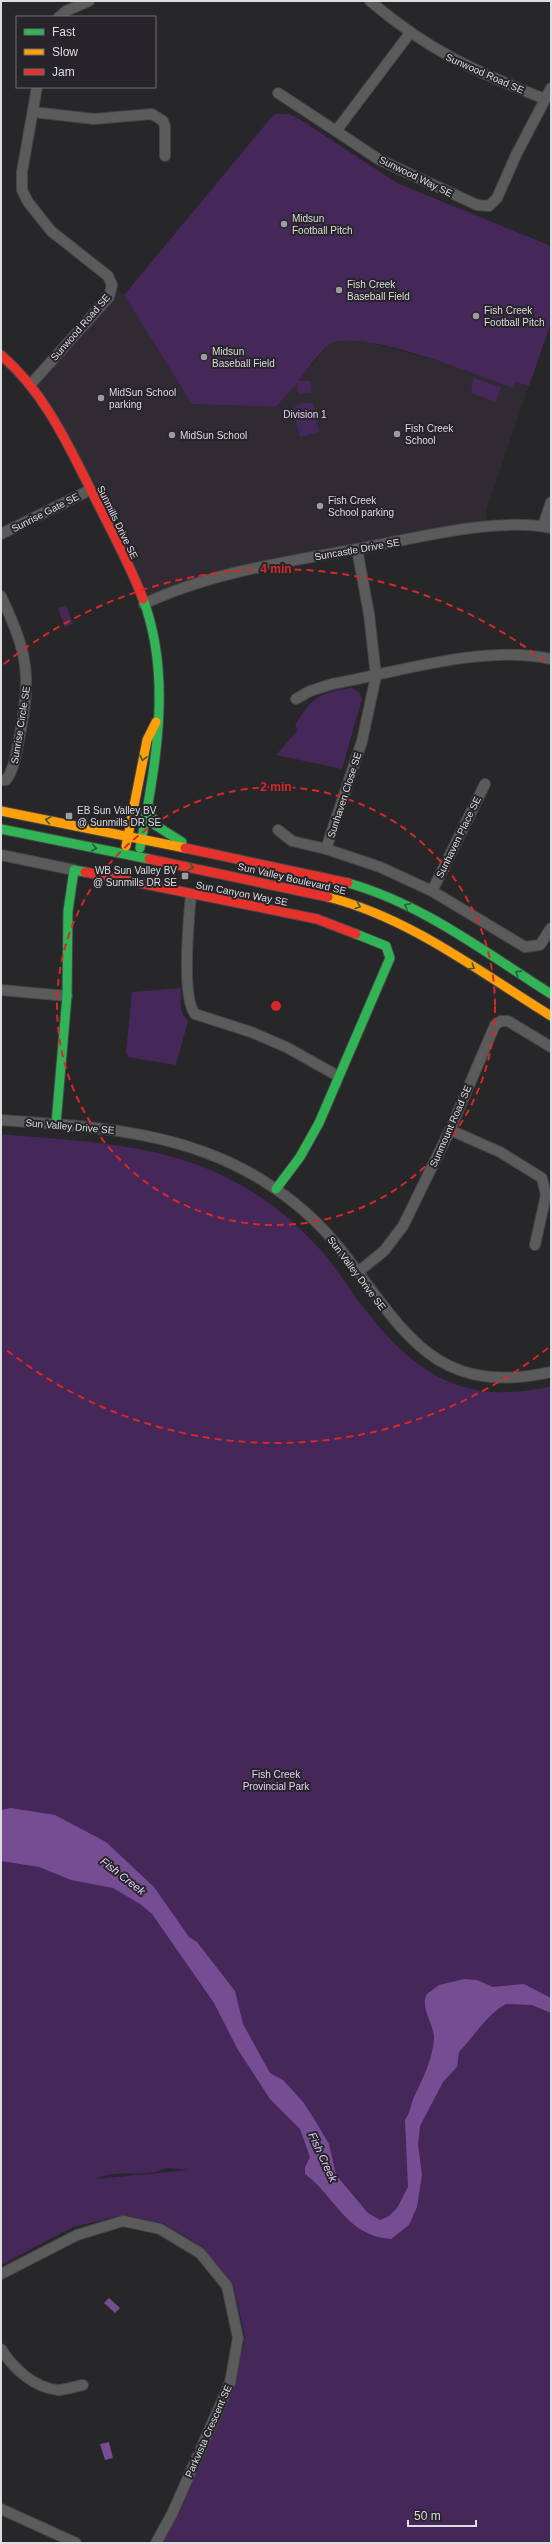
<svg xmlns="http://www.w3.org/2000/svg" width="552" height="2544" font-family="Arial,sans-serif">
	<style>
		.built { fill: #302a33 }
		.green { fill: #452759; fill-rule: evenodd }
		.water { fill: #764c93 }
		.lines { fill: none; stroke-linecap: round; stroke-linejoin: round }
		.street-casing { stroke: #454447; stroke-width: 12 }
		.fast-casing { stroke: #454447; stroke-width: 11 }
		.slow-casing { stroke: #454447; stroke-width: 11 }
		.jam-casing { stroke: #454447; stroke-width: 11 }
		.street { stroke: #5c5b5c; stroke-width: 10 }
		.fast { stroke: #30b455; stroke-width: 9 }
		.slow { stroke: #ff9f0a; stroke-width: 9 }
		.jam { stroke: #e5322d; stroke-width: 9 }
		.oneway { stroke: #2b5e3b }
		.ring { fill: none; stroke: #d62828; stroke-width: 2; stroke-dasharray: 7 5 }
		.poi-dot { fill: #9d9c9f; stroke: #27252a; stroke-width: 1.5 }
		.labels { text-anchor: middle; stroke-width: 4; stroke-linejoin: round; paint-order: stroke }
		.street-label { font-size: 10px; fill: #dddcdf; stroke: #27252a }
		.poi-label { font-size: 10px; fill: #dddcdf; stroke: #27252a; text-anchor: start }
		.park-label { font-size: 10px; fill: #e5cef8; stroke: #27252a }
		.water-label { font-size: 11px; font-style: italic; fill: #e6cef9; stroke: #27252a }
		.centre { fill: #d62828; stroke: #27252a; stroke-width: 2 }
		.ring-label { font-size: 12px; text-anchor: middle; font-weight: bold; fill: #d62828; stroke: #27252a; stroke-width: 4; stroke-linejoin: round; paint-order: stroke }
	</style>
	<rect width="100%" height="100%" fill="#272629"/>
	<!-- built -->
	<polygon class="built" points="112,285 124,295 192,404 276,407 329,344 344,339 358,339 529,386 486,511 486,527 224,576 144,604 31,384 78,332"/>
	<!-- green -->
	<g class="green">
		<path d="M274,114H289L301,120L397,183L551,246V323L529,386L515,382L513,388C478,375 360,327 330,344C321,349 306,372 298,381H311L312,393L298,394L297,383L276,407L192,404L124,295Z"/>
		<polygon points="473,378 501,387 496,402 471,393"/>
		<polygon points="302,403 313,403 319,432 300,437 293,408"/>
		<polygon points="66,605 73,624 65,627 58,608"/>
		<path d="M352,688L359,692L362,699L342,769L276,755L297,731L295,725C311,698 320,692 352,688Z"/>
		<path d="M181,988C181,1001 178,1011 188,1021L176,1065L128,1057L126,1052L132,992Z"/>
		<path d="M1,1134C84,1142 166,1142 241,1185C273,1203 301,1227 325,1255C340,1273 352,1294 367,1312C418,1377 468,1406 551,1386V2543H161L179,2514L235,2384L245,2337L233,2284L203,2247L163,2223L123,2215L73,2227L1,2265ZM167,2168L188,2170L96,2179C118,2168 145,2179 167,2168Z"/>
	</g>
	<!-- water -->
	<g class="water">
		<path d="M11,1808L55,1815L106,1842L154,1887L189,1937L197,1942L235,1991L243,2024L270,2073L283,2080L303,2102L313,2117L329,2144L336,2175L368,2213L380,2220L389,2216L397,2208L408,2187L405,2120C411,2112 410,2105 414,2097C423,2078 432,2061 434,2039C435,2025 419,2007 427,1994L439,1985L464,1979L477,1980L493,1987L524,1984L551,1998V2013L532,2005L506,2004C486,2015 473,2038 459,2052L457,2067L443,2082L420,2126L418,2145L422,2175L417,2207L409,2225L391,2239C346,2236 336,2197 305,2174V2167L310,2157L300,2129L270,2099L238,2050L214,2003L152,1914L140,1904L113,1888L71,1880L39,1867L1,1861V1810Z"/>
		<polygon points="109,2298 120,2308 115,2313 104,2303"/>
		<polygon points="109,2442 113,2458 105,2460 100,2444"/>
	</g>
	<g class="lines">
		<!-- street casing -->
		<g class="street-casing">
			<g id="street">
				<path d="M370,1C429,51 474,71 545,99"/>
				<polyline points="59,17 66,11 89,1"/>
				<polyline points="410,33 336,131 378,159 477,205 489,206 497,198 516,155 551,88"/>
				<polyline points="278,93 336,131"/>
				<polyline points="33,112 94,119 152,114 163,121 165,126 165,156"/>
				<polyline points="31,384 109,297 112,285 108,276 51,231 28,202 22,190 22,172 37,87"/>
				<polyline points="543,526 551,502"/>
				<polyline points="1,534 90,490"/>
				<polyline points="357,549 369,614 376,676 362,741 326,849 380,867 432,891 525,947 540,945 551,928"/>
				<path d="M1,596C28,654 32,675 19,739C16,753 15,768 6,780H1"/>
				<path d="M144,604C213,571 293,561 368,547C421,537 498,517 551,528"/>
				<path d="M296,699L310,691L332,684C399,672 484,644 551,659"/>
				<polyline points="278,830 292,841 326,849"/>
				<polyline points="1,855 74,870"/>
				<polyline points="432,891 485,784"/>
				<path d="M191,894C189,917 181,997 195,1014L251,1032L286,1047L338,1076"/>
				<polyline points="1,990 67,996"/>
				<path d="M1,1120C92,1127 182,1130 262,1180C291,1198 320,1223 341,1250C404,1330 433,1398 551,1372"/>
				<polyline points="450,1130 500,1152 542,1178 546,1195 535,1245"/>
				<polyline points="358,1272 384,1251 403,1226 450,1130 495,1025 501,1021 508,1021 551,1047"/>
				<polyline points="1,2274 77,2235 123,2221 160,2229 200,2253 227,2286 238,2338 230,2383 172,2514 156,2543"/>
				<path d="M1,2349C13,2368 34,2388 58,2390C66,2390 76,2386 83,2385"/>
				<polyline points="1,2509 76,2543"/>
			</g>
		</g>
		<!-- fast casing -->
		<g class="fast-casing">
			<g id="fast">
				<polyline points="148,807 155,825 182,842"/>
				<polyline points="1,829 149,859"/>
				<path d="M140,848C155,767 173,678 143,599"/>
				<path d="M348,883C423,904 486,953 551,994"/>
				<polyline points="56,1124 67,996 68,911 74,870 85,872"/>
				<polyline points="276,1189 300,1157 319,1123 390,958 386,946 356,934"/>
			</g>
		</g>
		<!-- slow casing -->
		<g class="slow-casing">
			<g id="slow">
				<polyline points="1,811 185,848"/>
				<polyline points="126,846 147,740 156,722"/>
				<path d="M328,897C410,918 480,972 551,1016"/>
			</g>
		</g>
		<!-- jam casing -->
		<g class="jam-casing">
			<g id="jam">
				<path d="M1,355C45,393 67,443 93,494C110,529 129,562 143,599"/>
				<polyline points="185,848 348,883"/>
				<polyline points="149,859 328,897"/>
				<polyline points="85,872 317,919 356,934"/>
			</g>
		</g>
		<!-- street -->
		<use href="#street" class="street"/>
		<!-- fast -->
		<use href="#fast" class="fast"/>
		<!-- slow -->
		<use href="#slow" class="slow"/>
		<!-- jam -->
		<use href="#jam" class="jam"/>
	</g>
	<!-- one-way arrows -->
	<defs><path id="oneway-chevron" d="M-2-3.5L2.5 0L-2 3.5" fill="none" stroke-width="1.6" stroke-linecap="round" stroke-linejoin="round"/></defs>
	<g class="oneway">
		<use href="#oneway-chevron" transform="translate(143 758) rotate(102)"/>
		<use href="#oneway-chevron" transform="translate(48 820) rotate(-169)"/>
		<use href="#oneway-chevron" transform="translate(94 848) rotate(12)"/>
		<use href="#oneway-chevron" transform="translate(191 867) rotate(11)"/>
		<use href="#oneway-chevron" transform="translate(358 906) rotate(20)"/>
		<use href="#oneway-chevron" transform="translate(407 906) rotate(-154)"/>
		<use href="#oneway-chevron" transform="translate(472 967) rotate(32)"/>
		<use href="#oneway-chevron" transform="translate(518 973) rotate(-148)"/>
	</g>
	<!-- distance rings -->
	<g class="ring">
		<circle cx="276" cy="1006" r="219"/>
		<path d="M548 1348A437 437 0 0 1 4 1348M4 664A437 437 0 0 1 548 664"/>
	</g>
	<!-- markers -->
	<g class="poi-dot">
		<circle cx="284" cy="224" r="4"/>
		<circle cx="339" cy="290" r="4"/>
		<circle cx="476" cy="316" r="4"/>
		<circle cx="204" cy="357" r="4"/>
		<circle cx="101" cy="398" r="4"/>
		<circle cx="397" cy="434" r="4"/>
		<circle cx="172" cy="435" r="4"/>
		<circle cx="320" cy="506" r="4"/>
		<rect x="65" y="812" width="8" height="8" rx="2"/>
		<rect x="181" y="872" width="8" height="8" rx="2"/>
	</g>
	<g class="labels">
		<!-- street labels -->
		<g class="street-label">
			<text transform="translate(485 73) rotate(24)" y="4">Sunwood Road SE</text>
			<text transform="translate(416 176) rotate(26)" y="4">Sunwood Way SE</text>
			<text transform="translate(80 327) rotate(-49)" y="4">Sunwood Road SE</text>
			<text transform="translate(45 512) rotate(-27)" y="4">Sunrise Gate SE</text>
			<text transform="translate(118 522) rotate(64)" y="4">Sunmills Drive SE</text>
			<text transform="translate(357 549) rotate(-10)" y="4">Suncastle Drive SE</text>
			<text transform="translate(20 725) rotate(-81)" y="4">Sunrise Circle SE</text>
			<text transform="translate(344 795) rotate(-72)" y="4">Sunhaven Close SE</text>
			<text transform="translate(458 837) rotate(-64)" y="4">Sunhaven Place SE</text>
			<text transform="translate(292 878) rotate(13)" y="4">Sun Valley Boulevard SE</text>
			<text transform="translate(242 893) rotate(11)" y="4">Sun Canyon Way SE</text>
			<text transform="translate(70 1126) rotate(5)" y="4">Sun Valley Drive SE</text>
			<text transform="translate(450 1126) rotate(-66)" y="4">Sunmount Road SE</text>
			<text transform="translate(357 1273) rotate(53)" y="4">Sun Valley Drive SE</text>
			<text transform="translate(208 2431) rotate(-66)" y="4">Parkvista Crescent SE</text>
		</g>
		<!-- poi labels -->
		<g class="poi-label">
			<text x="292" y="222">Midsun<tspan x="292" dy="12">Football Pitch</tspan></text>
			<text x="347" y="288">Fish Creek<tspan x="347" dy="12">Baseball Field</tspan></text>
			<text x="484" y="314">Fish Creek<tspan x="484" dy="12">Football Pitch</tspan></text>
			<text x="212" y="355">Midsun<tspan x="212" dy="12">Baseball Field</tspan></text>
			<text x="109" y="396">MidSun School<tspan x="109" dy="12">parking</tspan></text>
			<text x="405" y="432">Fish Creek<tspan x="405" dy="12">School</tspan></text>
			<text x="180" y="439">MidSun School</text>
			<text x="328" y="504">Fish Creek<tspan x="328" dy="12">School parking</tspan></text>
			<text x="77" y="814">EB Sun Valley BV<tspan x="77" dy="12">@ Sunmills DR SE</tspan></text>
			<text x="177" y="874" text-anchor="end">WB Sun Valley BV<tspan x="177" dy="12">@ Sunmills DR SE</tspan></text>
		</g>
		<!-- park labels -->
		<g class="park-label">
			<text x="305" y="418">Division 1</text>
			<text x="276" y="1778">Fish Creek<tspan x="276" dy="12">Provincial Park</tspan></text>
		</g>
		<!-- water labels -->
		<g class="water-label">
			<text transform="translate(123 1876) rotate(38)" y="4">Fish Creek</text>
			<text transform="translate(323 2157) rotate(65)" y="4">Fish Creek</text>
		</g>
	</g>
	<circle cx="276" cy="1006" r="6" class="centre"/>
	<g class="ring-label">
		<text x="276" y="573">4 min</text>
		<text x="276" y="791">2 min</text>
	</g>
	<!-- border -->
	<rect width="552" height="2544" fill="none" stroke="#dddcdf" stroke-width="4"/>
	<!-- legend -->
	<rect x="16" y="16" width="140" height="72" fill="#27252a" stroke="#706e72"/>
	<rect x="24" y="29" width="20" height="6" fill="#30b455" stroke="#706e72"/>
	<text x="52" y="36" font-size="12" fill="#dddcdf">Fast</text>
	<rect x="24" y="49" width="20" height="6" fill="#ff9f0a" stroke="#706e72"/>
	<text x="52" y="56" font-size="12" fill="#dddcdf">Slow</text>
	<rect x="24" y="69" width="20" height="6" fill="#e5322d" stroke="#706e72"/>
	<text x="52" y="76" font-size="12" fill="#dddcdf">Jam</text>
	<!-- scale -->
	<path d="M408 2520v6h68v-6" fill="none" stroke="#dddcdf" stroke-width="2"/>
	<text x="414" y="2520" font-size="12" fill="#dddcdf" stroke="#27252a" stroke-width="3" paint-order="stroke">50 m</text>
</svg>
